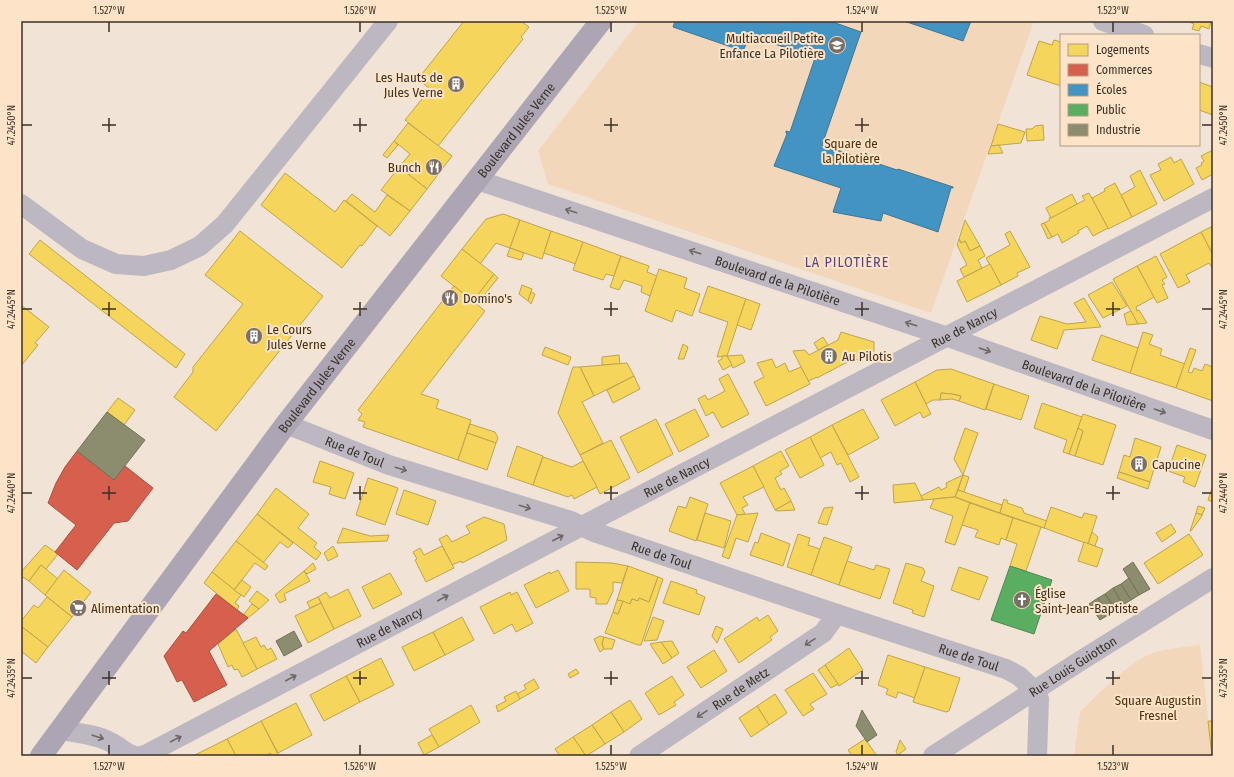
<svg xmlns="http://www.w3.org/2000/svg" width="1234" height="777" font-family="'Fira Sans Condensed',sans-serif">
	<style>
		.green { fill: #f2d7ba }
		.homes { fill: #f6d55c; stroke: #bea44c }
		.shops { fill: #d6604d; stroke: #a75242 }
		.schools { fill: #4393c3; stroke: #407694 }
		.public { fill: #5aae61; stroke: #508850 }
		.industry { fill: #8c8c6e; stroke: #737159 }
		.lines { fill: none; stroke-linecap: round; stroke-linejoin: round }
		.minor { stroke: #bdb7c1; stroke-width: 20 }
		.primary { stroke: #ada5b3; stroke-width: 22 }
		.oneway { stroke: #6e6765 }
		.ticks { fill: none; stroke: #3a3127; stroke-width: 1.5 }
		.labels { text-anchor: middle; stroke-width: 4; stroke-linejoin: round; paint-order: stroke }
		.poi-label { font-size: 13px; fill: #3a3127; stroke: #fde4c9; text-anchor: start }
		.street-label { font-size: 13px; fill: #3a3127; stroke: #fde4c9 }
		.park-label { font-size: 13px; fill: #4c310a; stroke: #fde4c9 }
		.neighbourhood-label { font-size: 14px; letter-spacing: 1px; fill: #5b4380; stroke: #fde4c9 }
		.neatline { fill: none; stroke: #3a3127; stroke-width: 1.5 }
		.ticks-label { font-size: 10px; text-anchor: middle; fill: #3a3127 }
	</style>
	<rect width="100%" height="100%" fill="#f1e3d5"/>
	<!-- green -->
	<g class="green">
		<polygon points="639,21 1034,21 931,313 548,184 538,151"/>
		<path d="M1200,645L1212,756H1074L1080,712C1099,694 1123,668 1146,656C1162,648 1183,648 1200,645Z"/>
	</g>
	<!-- homes -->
	<g class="homes">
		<polygon points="464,21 521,21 529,27 521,37 523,39 438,146 405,120 430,89 418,79"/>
		<polygon points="1187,21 1211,21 1209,29 1201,26 1199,31 1192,29 1194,24"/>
		<polygon points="1054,40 1061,42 1061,86 1027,75 1039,41 1052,45"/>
		<polygon points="1199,82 1213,87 1213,115 1199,110"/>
		<polygon points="408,123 452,156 427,189 399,167 410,154 394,141"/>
		<polygon points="998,124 1025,132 1021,143 991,146"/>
		<polygon points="1043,125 1044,140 1027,141 1026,129 1032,129 1035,126"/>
		<polygon points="394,141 398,145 387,158 383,155"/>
		<polygon points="999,145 1003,153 988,154 991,146"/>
		<polygon points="1213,150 1213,174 1202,180 1196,168 1202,165 1201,163 1204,161 1201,156"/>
		<polygon points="1171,157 1174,163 1181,159 1194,184 1164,201 1150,175 1161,170 1158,164"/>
		<polygon points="399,167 427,189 410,211 381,190"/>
		<polygon points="1140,170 1157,204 1132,217 1121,195 1135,187 1130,176"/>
		<polygon points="285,173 335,212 344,200 377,226 362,246 360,245 342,268 261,205"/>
		<polygon points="1115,183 1132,217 1108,229 1092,198 1105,191 1104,189"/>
		<polygon points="1089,193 1108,228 1093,236 1087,226 1078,231 1079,233 1062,243 1058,234 1052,237 1044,223 1050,220 1049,218 1085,200 1082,196"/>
		<polygon points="352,194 375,212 387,195 410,211 390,236 346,201"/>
		<polygon points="1072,194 1077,204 1051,218 1046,208"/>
		<polygon points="503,214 520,220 510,248 496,243 480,264 462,249 486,219"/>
		<polygon points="520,220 551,231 542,259 510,248"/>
		<polygon points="965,220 980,246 970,251 965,241 961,243 959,239"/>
		<polygon points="1044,223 1052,237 1048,239 1041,224"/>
		<polygon points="1213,226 1213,255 1201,232"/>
		<polygon points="240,231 323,296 216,431 174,397 193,372 193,367 243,304 205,275"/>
		<polygon points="551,231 583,242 576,264 544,253"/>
		<polygon points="1010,231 1030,267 1017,273 1018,276 1001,285 986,258 1010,245 1005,234"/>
		<polygon points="1201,232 1213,255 1213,269 1209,263 1186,275 1190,282 1178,288 1160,254"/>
		<polygon points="959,239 961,243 965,241 970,251 980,246 985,256 978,260 982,268 964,277 960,269 967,265 957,245"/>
		<polygon points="40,240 185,354 176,368 29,254"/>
		<polygon points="583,242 621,256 614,276 606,274 603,280 573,270"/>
		<polygon points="510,248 524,253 521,260 507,256"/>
		<polygon points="462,249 494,274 473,301 441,276"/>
		<polygon points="621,256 649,266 647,272 657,276 650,296 641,292 642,286 624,280 619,290 610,287"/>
		<polygon points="1156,256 1167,277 1162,280 1165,284 1162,285 1168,298 1157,303 1137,266"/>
		<polygon points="990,264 1001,285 967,302 957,281"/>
		<polygon points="1137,266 1154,297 1136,307 1137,311 1139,310 1147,323 1138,324 1113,279"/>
		<polygon points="659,269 687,278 684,288 700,294 692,316 676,310 672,322 645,311"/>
		<polygon points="494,274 498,278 477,304 473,301"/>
		<polygon points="1112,282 1127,306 1103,318 1088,295"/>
		<polygon points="522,285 532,289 528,301 519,294"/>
		<polygon points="454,286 485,311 421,394 439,400 436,408 471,420 458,460 363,427 365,422 358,420 362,414 358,410"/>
		<polygon points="708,286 746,299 727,356 717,357 728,322 699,312"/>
		<polygon points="531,292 535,294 531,304 528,301"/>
		<polygon points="1084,298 1101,327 1064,330 1057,349 1031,340 1040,316 1067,324 1086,322 1074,303"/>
		<polygon points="746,299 760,304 751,330 737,325"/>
		<polygon points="21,305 49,327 35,343 38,345 21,366"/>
		<polygon points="1131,311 1138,324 1127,325 1124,314"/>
		<polygon points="841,332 874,342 874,351 857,360 855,358 817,378 817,377 808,381 793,351 805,350 809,355 838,340"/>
		<polygon points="1143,332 1153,335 1149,344 1162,349 1160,355 1185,364 1176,388 1130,373"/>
		<polygon points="1101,335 1138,348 1130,373 1092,360"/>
		<polygon points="823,337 828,345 818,350 814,343"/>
		<polygon points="683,344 688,347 684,359 678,359"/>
		<polygon points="545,347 571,357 568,365 542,355"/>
		<polygon points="1190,348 1196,350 1188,372 1192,373 1194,368 1202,371 1205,364 1213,367 1213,401 1176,388"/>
		<polygon points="619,355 620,364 602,365 602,357"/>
		<polygon points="742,355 745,362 733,368 727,356"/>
		<polygon points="722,356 727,356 732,365 723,370 718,361 722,359"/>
		<polygon points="772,359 776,368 785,363 789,372 801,367 810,384 766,406 754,382 764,377 757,363"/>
		<polygon points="627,363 634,376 594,396 580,367"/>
		<polygon points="573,367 580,367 594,396 582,402 603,443 580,455 558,413"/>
		<polygon points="951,369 994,384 985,410 959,401 961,396 952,394 941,393 940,400 933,400 926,404 915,382 937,370"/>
		<polygon points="728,374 749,414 722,428 713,412 706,416 698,399 705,395 708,400 725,391 719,379"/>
		<polygon points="634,376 640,389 613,403 607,390"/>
		<polygon points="915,382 931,414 923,418 920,412 895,426 881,400"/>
		<polygon points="994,384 1029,396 1021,420 986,409"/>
		<polygon points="941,393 952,394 961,396 959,401 952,399 940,400"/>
		<polygon points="118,398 135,410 124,425 107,412"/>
		<polygon points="1042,403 1082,417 1069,454 1063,452 1067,440 1034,428"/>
		<polygon points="695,409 709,436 679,452 665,424"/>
		<polygon points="863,409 879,438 848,455 832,425"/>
		<polygon points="1083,414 1116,425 1103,465 1075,456 1083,431 1078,428"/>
		<polygon points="656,419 673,454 638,473 620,437"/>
		<polygon points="470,424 495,432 498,438 496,443 467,433"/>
		<polygon points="832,425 859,477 850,482 841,463 837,465 831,452 820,458 810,437"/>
		<polygon points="965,428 978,433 963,475 954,459"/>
		<polygon points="1078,428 1083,431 1075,456 1069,454"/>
		<polygon points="467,433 496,443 487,470 458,460"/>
		<polygon points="810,437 824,465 800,478 785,450"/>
		<polygon points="1135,438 1161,447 1150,482 1119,472 1124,455 1130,457"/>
		<polygon points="611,440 630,478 600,494 580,455"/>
		<polygon points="1177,445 1206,455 1195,487 1183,482 1185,477 1168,471"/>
		<polygon points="517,446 543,456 533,485 507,476"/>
		<polygon points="781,451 789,466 780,471 782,474 775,478 781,490 784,488 791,501 775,510 753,466"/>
		<polygon points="543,457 572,467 583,461 597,487 574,499 572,495 568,497 533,485"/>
		<polygon points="320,461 354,473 345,499 329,494 331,487 313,482"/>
		<polygon points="753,466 764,487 743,497 748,505 742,508 745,514 737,515 720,483"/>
		<polygon points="1119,472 1150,482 1148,489 1117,478"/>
		<polygon points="963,475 969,477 964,492 958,490"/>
		<polygon points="963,475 955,497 923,500 921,496 939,487 941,490 947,487 946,483"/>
		<polygon points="368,478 398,488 385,525 356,515"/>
		<polygon points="915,483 923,500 894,503 893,485"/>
		<polygon points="1213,485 1213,502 1208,500"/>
		<polygon points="276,488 309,514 298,528 317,543 314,547 321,553 316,560 257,514"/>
		<polygon points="404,490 436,501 428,525 396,514"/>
		<polygon points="958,490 1002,505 1000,513 955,497"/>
		<polygon points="690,497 708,504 696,541 669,531 678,506 686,508"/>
		<polygon points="955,497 970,503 955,545 945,542 953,516 930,508 934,499"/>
		<polygon points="1004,499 1008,501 1007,503 1022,508 1024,513 1047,521 1044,528 1000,513"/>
		<polygon points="791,501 795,510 777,511 775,510"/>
		<polygon points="970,503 1013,518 1006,540 1001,538 999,545 975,537 978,530 962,525"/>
		<polygon points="1198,506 1205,508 1202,515 1196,513"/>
		<polygon points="833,507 827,525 818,523 824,508"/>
		<polygon points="1051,507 1082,518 1084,513 1097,516 1088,544 1044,528"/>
		<polygon points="705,513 731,521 724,548 697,540"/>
		<polygon points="758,513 748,542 736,538 729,559 722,556 737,515"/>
		<polygon points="1196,513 1202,515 1202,516 1191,531 1190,531"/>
		<polygon points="257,514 293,543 288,548 280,542 263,563 236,541"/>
		<polygon points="484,517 504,524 507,540 462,563 461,561 452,565 439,539 447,535 452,542 470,533 466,526"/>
		<polygon points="1013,518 1041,527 1026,571 1010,566 1017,544 1006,540"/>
		<polygon points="1171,524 1176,532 1162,542 1156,533"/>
		<polygon points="343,528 370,536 389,535 387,541 337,543"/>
		<polygon points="1092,532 1098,537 1095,546 1088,544"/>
		<polygon points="761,533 790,544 783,566 750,555 755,542 758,543"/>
		<polygon points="798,534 810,538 808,545 820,549 811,575 787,567"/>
		<polygon points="1189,534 1203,555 1158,584 1144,563"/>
		<polygon points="824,537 852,547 839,585 811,575"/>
		<polygon points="236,541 268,566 265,570 255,563 234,590 212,572"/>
		<polygon points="1084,542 1103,549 1097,567 1078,561"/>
		<polygon points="45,545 58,554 46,569 41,565 29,581 21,576 21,572"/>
		<polygon points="333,546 338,556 328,561 324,553"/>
		<polygon points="442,546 454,568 426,582 415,560 417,559 413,552 420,548 424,555"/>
		<polygon points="847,561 874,570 876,565 890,569 880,599 839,585"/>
		<polygon points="576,562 612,563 628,566 622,583 613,582 613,591 607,604 596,604 596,598 590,597 590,589 576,589"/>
		<polygon points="313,563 316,569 307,574 304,571"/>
		<polygon points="906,563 923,568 925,572 921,581 934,586 924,617 912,613 913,610 893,603"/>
		<polygon points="41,565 58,579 45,595 29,581"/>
		<polygon points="628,566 658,577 649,602 639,598 638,601 632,599 630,604 617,600"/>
		<polygon points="959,567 988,577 979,600 951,590"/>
		<polygon points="64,570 91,592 72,617 45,595"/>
		<polygon points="558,570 569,591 536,608 524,585 550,572 550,574"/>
		<polygon points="304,571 310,581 284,594 286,600 280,603 275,595"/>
		<polygon points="212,572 241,595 235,603 239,606 237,610 204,583"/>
		<polygon points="390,573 402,594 373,609 362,587"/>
		<polygon points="658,577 663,579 641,645 638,645 605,633 613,612 618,614 623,601 630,604 632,599 638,601 639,598 649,602"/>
		<polygon points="242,580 251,587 244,597 234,590"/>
		<polygon points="671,581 697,590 696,593 705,597 699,615 663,603"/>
		<polygon points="348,589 361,616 334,629 318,597 326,592 330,598"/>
		<polygon points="257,591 269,600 259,609 249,601"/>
		<polygon points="510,592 511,595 517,592 533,623 516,632 512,624 494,634 480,607"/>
		<polygon points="47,597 72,617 48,647 21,626 21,621 34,605 38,608"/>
		<polygon points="318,597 321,603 310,608 307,602"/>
		<polygon points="617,600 623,601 618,614 613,612"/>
		<polygon points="321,603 334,629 308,643 295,616"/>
		<polygon points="252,604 259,609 248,618 244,614"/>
		<polygon points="768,615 778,631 770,637 772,640 739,663 724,639 757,617 759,621"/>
		<polygon points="462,617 474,640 445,655 433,632"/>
		<polygon points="653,617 664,621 657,640 644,641"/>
		<polygon points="21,626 48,647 36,663 21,651"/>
		<polygon points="716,626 723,629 717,643 712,636"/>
		<polygon points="236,629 257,669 242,677 238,669 234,670 232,665 228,667 218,644"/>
		<polygon points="433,632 445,655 414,671 402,647"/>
		<polygon points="600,636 604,637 602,644 604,649 600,652 594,639"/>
		<polygon points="256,637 261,647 264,645 267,650 271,648 277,659 257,669 243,643"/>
		<polygon points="604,637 615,640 612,649 604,649 602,644"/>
		<polygon points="672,641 679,653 672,658 661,642"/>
		<polygon points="661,642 672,658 663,664 650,644"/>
		<polygon points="849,648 863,670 839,686 825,665"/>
		<polygon points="714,650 727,671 701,688 687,667"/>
		<polygon points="888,655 925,667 915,698 898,692 896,698 886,694 888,689 878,685"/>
		<polygon points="381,658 394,685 360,702 346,676"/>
		<polygon points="825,665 838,684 831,688 818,670"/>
		<polygon points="925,667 960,678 949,711 946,712 913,702"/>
		<polygon points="576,669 579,673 570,678 568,674"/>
		<polygon points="813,673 827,694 810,704 814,709 803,716 785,690"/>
		<polygon points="346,676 360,702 324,721 310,695"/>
		<polygon points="672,676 684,695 674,702 676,705 659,715 645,693"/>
		<polygon points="534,679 539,688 520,699 517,694 526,689 524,685"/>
		<polygon points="516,691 520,699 498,712 496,706 506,701 504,697"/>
		<polygon points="775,694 787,713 769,725 757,706"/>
		<polygon points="630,700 642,719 624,732 611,712"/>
		<polygon points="296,703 312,735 278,753 261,721"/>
		<polygon points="471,705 480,722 439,747 429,729"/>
		<polygon points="757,706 769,725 751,737 739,718"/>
		<polygon points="611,712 624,732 605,744 592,725"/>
		<polygon points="261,721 279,756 272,756 270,753 265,756 236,756 227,739"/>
		<polygon points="1208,721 1213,721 1213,756 1212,756"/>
		<polygon points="592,725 605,744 586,756 573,737"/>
		<polygon points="432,735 439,747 424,755 418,743"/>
		<polygon points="573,737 586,756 560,756 555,749"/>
		<polygon points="227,739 236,756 193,756"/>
		<polygon points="865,739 877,756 852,756 848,750"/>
		<polygon points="900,740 906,749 898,755 896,752"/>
	</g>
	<!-- shops -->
	<g class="shops">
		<polygon points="77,451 114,480 125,466 153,488 128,521 114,523 77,570 55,552 76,525 48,503 56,483 65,467"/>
		<polygon points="216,594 248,618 209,651 227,685 194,702 182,680 177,682 164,656 183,631 186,633"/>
	</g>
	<!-- schools -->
	<g class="schools">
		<polygon points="675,21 830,21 861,32 822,145 897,170 898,169 953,187 953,188 951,188 938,232 883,213 881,221 833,212 841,188 774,166 787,134 786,133 786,131 790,132 815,58 752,36 749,43 747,42 743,51 673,27"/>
		<polygon points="904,21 971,21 963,41"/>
	</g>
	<!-- public -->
	<polygon class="public" points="1010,566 1052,580 1034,634 991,620"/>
	<!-- industry -->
	<g class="industry">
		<polygon points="107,412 145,440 114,480 77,451"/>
		<polygon points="1133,562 1150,589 1139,595 1123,569"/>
		<polygon points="1129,578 1139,595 1131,600 1121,584"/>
		<polygon points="1121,584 1131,600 1123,605 1113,588"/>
		<polygon points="1113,588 1123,605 1116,610 1105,594"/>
		<polygon points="1105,594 1116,610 1108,615 1098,598"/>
		<polygon points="1098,598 1108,615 1100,620 1089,604"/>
		<polygon points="294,631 302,646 284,656 276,641"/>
		<polygon points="862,710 877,735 867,742 856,726"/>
	</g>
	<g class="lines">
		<!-- minor -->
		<g class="minor">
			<polyline points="1103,21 1144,35"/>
			<polyline points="1199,54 1213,58"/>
			<path id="s1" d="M477,180L948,337L1213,430"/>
			<polyline points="21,204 82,249 116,264 144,266 171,260 200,246 225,224 388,21"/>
			<path id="s2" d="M286,424L389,465L571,521L594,532L837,614L1006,669L1019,676L1034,690L1039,699L1037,756"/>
			<path d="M60,730C77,733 95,734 110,742C119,746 126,754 135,756"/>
			<path id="s3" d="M141,756L145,755L559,538L1213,198"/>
			<path id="s4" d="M639,756L823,633L837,614"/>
			<path id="s5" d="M933,756L1077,663L1213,578"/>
		</g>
		<!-- primary -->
		<path class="primary" id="s6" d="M41,756L286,424L601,21"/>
	</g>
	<!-- one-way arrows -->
	<defs><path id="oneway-shaft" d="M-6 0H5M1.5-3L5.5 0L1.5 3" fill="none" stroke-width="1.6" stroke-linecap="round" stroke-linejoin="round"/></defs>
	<g class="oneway">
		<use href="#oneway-shaft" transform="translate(571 211) rotate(-162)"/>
		<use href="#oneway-shaft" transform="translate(695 252) rotate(-162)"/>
		<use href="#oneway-shaft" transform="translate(911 324) rotate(-162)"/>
		<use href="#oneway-shaft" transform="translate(985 350) rotate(19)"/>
		<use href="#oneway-shaft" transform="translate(1160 411) rotate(19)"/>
		<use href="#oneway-shaft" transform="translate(401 469) rotate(17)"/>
		<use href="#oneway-shaft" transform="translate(525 507) rotate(17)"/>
		<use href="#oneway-shaft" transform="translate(558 538) rotate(-27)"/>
		<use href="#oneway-shaft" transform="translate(443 598) rotate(-28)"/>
		<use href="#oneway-shaft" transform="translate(810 642) rotate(146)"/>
		<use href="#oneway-shaft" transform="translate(291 678) rotate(-28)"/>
		<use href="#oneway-shaft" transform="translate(702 714) rotate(146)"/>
		<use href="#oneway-shaft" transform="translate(98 737) rotate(18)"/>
		<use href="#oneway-shaft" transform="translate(176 739) rotate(-28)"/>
	</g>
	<!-- ticks -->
	<path class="ticks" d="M109,22V32M360,22V32M611,22V32M862,22V32M1113,22V32M109,118V132M360,118V132M611,118V132M862,118V132M22,125H32M102,125H116M353,125H367M604,125H618M855,125H869M1202,125H1212M109,302V316M360,302V316M611,302V316M862,302V316M1113,302V316M22,309H32M102,309H116M353,309H367M604,309H618M855,309H869M1106,309H1120M1202,309H1212M109,486V500M360,486V500M611,486V500M862,486V500M1113,486V500M22,493H32M102,493H116M353,493H367M604,493H618M855,493H869M1106,493H1120M1202,493H1212M109,671V685M360,671V685M611,671V685M862,671V685M1113,671V685M22,678H32M102,678H116M353,678H367M604,678H618M855,678H869M1106,678H1120M1202,678H1212M109,745V755M360,745V755M611,745V755M862,745V755M1113,745V755"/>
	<!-- icons -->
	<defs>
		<g id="school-disc" transform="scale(0.9)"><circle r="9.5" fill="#7a6f64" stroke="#fde4c9"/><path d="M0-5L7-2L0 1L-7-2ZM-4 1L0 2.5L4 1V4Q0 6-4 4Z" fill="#fff"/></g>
		<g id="building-disc" transform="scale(0.9)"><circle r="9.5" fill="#7a6f64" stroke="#fde4c9"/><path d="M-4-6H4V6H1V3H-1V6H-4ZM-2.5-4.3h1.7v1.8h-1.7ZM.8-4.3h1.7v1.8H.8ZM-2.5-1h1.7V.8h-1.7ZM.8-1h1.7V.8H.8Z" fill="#fff"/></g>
		<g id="restaurant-disc" transform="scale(0.9)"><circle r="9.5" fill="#7a6f64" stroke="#fde4c9"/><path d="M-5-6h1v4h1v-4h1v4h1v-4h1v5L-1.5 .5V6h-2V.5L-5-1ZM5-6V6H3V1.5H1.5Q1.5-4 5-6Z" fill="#fff"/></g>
		<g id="church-disc" transform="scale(0.9)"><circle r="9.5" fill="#7a6f64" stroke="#fde4c9"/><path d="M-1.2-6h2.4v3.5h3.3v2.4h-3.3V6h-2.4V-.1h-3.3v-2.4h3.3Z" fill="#fff"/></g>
		<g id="supermarket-disc" transform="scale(0.9)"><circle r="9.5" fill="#7a6f64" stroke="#fde4c9"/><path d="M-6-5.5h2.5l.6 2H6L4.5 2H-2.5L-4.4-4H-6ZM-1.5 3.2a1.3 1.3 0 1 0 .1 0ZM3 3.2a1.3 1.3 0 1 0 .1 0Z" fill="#fff"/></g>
	</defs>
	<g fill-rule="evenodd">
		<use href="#school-disc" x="837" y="45"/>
		<use href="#building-disc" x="456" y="84"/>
		<use href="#restaurant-disc" x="434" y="167"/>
		<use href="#restaurant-disc" x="450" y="298"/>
		<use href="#building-disc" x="254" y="336"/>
		<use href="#building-disc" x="829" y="356"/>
		<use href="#building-disc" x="1139" y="464"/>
		<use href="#church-disc" x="1022" y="600"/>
		<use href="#supermarket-disc" x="78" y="608"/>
	</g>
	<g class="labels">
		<!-- poi labels -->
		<g class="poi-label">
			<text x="824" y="43" text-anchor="end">Multiaccueil Petite<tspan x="824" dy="15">Enfance La Pilotière</tspan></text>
			<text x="443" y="82" text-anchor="end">Les Hauts de<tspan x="443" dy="15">Jules Verne</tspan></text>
			<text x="421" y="172" text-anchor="end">Bunch</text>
			<text x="463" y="303">Domino's</text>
			<text x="267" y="334">Le Cours<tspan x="267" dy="15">Jules Verne</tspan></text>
			<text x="842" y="361">Au Pilotis</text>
			<text x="1152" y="469">Capucine</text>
			<text x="1035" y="598">Église<tspan x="1035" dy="15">Saint-Jean-Baptiste</tspan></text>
			<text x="91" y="613">Alimentation</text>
		</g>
		<!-- street labels -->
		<g class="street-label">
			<text dy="5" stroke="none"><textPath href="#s6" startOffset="786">Boulevard Jules Verne</textPath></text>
			<text dy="5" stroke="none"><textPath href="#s1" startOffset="317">Boulevard de la Pilotière</textPath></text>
			<text dy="5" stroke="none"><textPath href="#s3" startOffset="928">Rue de Nancy</textPath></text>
			<text dy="5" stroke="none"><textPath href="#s1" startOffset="641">Boulevard de la Pilotière</textPath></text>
			<text dy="5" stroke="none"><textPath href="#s6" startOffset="462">Boulevard Jules Verne</textPath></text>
			<text dy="5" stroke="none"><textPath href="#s2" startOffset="74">Rue de Toul</textPath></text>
			<text dy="5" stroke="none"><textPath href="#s3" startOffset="604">Rue de Nancy</textPath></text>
			<text dy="5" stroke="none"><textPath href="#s2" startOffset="398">Rue de Toul</textPath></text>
			<text dy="5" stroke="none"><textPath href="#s3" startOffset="280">Rue de Nancy</textPath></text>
			<text dy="5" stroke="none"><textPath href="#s2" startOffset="722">Rue de Toul</textPath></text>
			<text dy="5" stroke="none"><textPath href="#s5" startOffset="166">Rue Louis Guiotton</textPath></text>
			<text dy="5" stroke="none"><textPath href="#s4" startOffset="122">Rue de Metz</textPath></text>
		</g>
		<!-- park labels -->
		<g class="park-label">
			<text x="851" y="148">Square de<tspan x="851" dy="15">la Pilotière</tspan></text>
			<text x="1158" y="705">Square Augustin<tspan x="1158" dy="15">Fresnel</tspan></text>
		</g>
		<!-- neighbourhood labels -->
		<g class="neighbourhood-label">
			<text x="847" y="267">LA PILOTIÈRE</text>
		</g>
	</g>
	<!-- border -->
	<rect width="1234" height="777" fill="none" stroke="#fde4c9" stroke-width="44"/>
	<!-- legend -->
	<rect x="1060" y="34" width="140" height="112" fill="#fde4c9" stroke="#af9c88"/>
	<rect x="1068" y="44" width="20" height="12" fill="#f6d55c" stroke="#af9c88"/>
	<text x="1096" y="54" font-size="12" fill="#3a3127">Logements</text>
	<rect x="1068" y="64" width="20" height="12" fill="#d6604d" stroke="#af9c88"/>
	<text x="1096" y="74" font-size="12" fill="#3a3127">Commerces</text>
	<rect x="1068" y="84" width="20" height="12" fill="#4393c3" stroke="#af9c88"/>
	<text x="1096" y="94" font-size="12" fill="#3a3127">Écoles</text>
	<rect x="1068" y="104" width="20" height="12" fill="#5aae61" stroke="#af9c88"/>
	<text x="1096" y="114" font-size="12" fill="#3a3127">Public</text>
	<rect x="1068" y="124" width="20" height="12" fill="#8c8c6e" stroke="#af9c88"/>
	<text x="1096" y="134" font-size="12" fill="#3a3127">Industrie</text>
	<rect x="22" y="22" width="1190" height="733" class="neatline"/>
	<g class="ticks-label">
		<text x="109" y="14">1.527°W</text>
		<text x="360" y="14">1.526°W</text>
		<text x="611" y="14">1.525°W</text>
		<text x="862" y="14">1.524°W</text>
		<text x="1113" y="14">1.523°W</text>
		<text transform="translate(11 125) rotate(-90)" y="4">47.2450°N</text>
		<text transform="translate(1223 125) rotate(-90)" y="4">47.2450°N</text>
		<text transform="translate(11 309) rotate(-90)" y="4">47.2445°N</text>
		<text transform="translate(1223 309) rotate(-90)" y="4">47.2445°N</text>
		<text transform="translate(11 493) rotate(-90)" y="4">47.2440°N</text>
		<text transform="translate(1223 493) rotate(-90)" y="4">47.2440°N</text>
		<text transform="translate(11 678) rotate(-90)" y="4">47.2435°N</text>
		<text transform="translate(1223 678) rotate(-90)" y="4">47.2435°N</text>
		<text x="109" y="770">1.527°W</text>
		<text x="360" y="770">1.526°W</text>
		<text x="611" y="770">1.525°W</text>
		<text x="862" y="770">1.524°W</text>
		<text x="1113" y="770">1.523°W</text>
	</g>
</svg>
